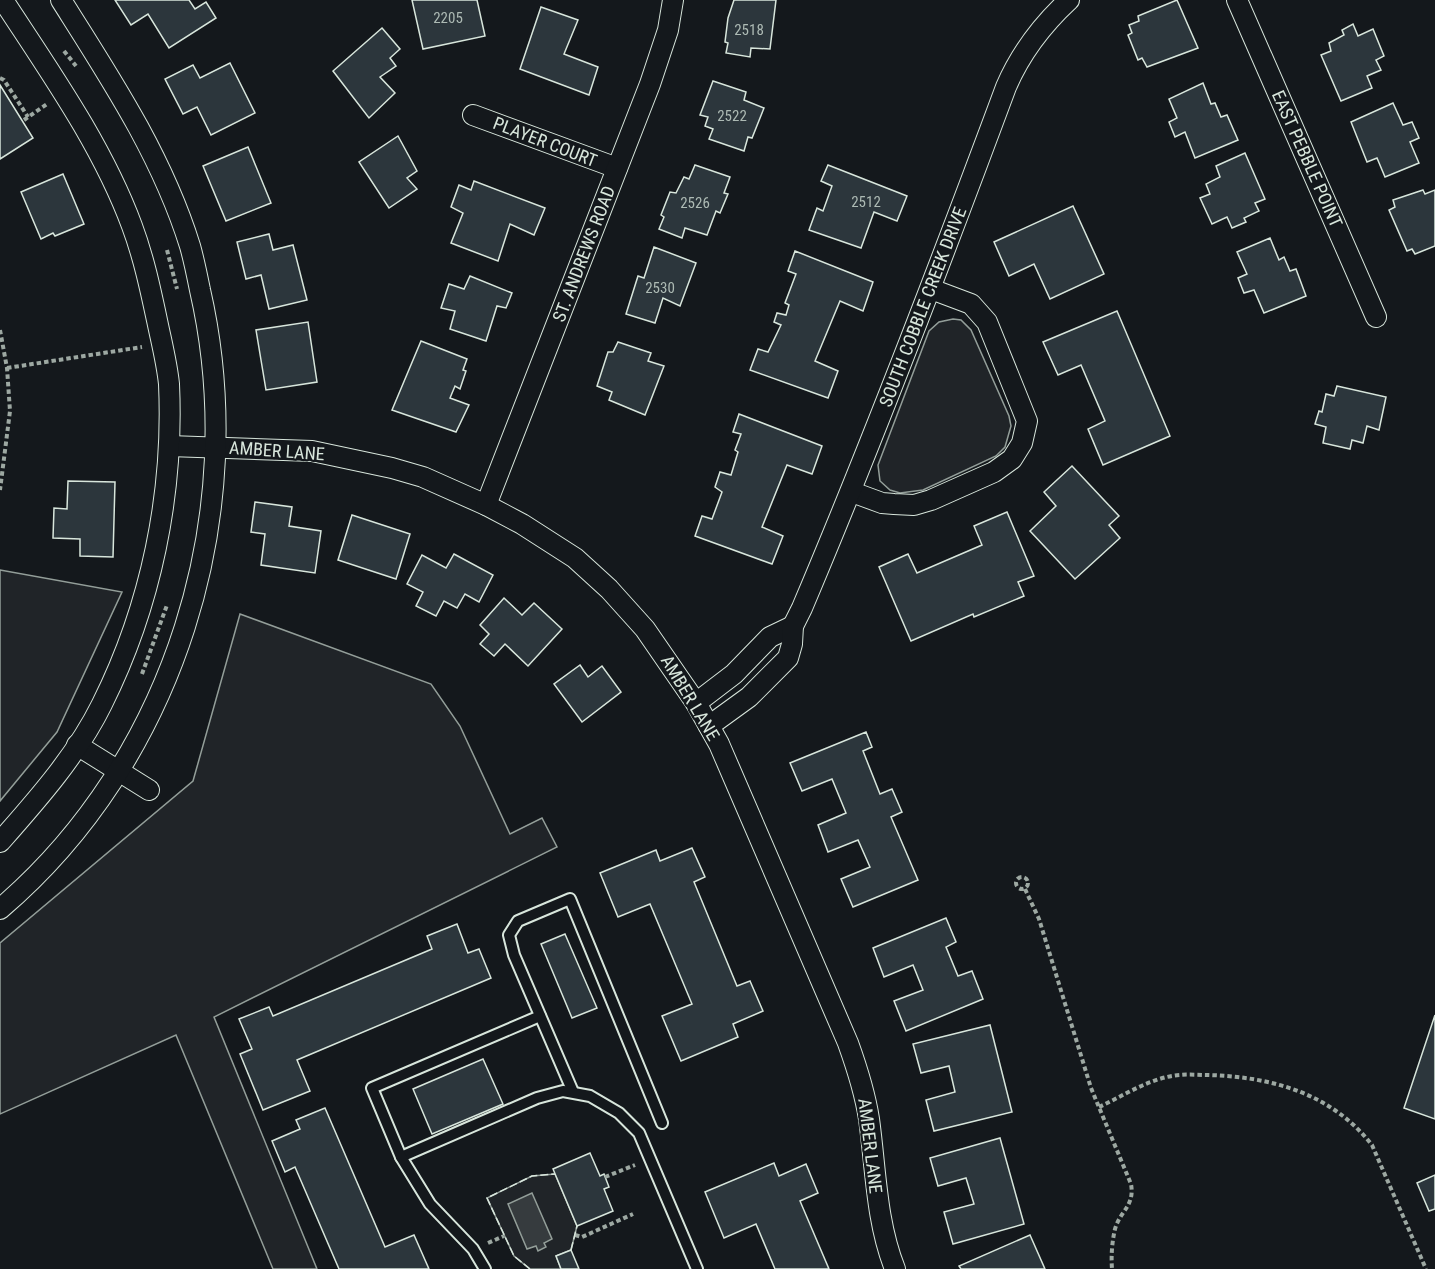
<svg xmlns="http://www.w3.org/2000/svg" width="1435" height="1269" font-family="'Roboto Condensed',sans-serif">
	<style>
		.green { fill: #202428; stroke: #939e99; stroke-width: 1.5 }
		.water { fill: #363b3e; stroke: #939e99; stroke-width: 1.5 }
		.building { fill: #2c363c; stroke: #d8e6dc; stroke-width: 1.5 }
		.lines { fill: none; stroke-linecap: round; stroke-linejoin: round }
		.lane-casing { stroke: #d8e6dc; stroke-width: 14 }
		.street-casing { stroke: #d8e6dc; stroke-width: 22 }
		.path { stroke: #9da8a2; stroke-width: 4; stroke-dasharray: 4.5 3; stroke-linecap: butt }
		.lane { stroke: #14181c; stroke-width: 10 }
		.street { stroke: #14181c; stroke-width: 20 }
		.fence { stroke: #d8e6dc; stroke-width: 1.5; stroke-dasharray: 8 3; stroke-linecap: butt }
		.labels { text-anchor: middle; stroke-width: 4.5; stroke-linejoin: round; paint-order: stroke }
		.number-label { font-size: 15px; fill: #adbab4 }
		.street-label { font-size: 18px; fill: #d8e6dc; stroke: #14181c }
	</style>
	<rect width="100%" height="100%" fill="#14181c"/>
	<!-- green -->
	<g class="green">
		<polygon points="953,319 961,320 971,330 1009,416 1011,426 1005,447 996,456 923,490 900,493 890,490 880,481 878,465 929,331 939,322"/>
		<polygon points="0,570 122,592 57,732 0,801"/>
		<polygon points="240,614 431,684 460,726 510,834 542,818 557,847 214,1017 317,1269 273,1269 176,1035 0,1114 0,943 193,781"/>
		<polygon points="555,1174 577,1226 571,1250 556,1256 561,1269 530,1269 514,1256 487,1198 532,1176"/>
	</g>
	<!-- water -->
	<polygon class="water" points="532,1193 552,1239 544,1243 546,1247 538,1251 536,1246 527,1249 508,1204"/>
	<!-- building -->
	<g class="building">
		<polygon points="115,0 189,0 195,9 206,2 216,18 169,48 148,14 131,25"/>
		<polygon points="412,0 477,0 485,36 423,49"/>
		<polygon points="734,0 776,0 770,49 751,48 750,57 726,53 728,43 725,42 728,18"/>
		<polygon points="1177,0 1198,48 1147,67 1142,58 1138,60 1128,35 1132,33 1129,25 1139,21 1138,16"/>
		<polygon points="541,7 578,20 564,54 598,67 589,95 520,69"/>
		<polygon points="1353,24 1358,36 1373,29 1384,56 1376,60 1381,70 1367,76 1372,88 1341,101 1321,55 1331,51 1329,43 1344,35 1342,30"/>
		<polygon points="382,28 400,49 390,58 396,66 380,77 395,93 369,118 333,71"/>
		<polygon points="230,63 255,113 211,135 197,107 183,114 165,79 193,65 200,78"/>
		<polygon points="713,81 746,92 744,100 764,108 752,138 748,137 744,151 709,139 713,129 705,126 708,117 700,115"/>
		<polygon points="1203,83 1211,104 1215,103 1221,117 1227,115 1238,140 1195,158 1185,132 1175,137 1169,122 1177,118 1169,99"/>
		<polygon points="0,85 33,138 0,159"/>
		<polygon points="1393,103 1403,125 1412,122 1419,138 1410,142 1419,163 1385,177 1377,158 1367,162 1351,122"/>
		<polygon points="398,136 417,171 407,178 417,189 389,208 359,162"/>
		<polygon points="248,147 271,203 226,221 203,166"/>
		<polygon points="1245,153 1265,199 1255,203 1259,211 1244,218 1246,222 1232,228 1227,217 1212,224 1200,198 1210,194 1206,184 1220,177 1216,166"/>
		<polygon points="695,165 730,177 724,193 728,194 720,213 716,211 707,235 685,228 682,238 659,229 664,217 661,215 670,192 676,193 684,177 689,179"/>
		<polygon points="828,165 907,196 897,221 874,212 861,248 809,230 817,208 823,211 832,186 821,181"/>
		<polygon points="63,174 84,224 55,236 53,233 41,239 21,192"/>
		<polygon points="474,181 545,208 534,235 510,224 498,261 451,243 463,213 451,207 459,185 471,190"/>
		<polygon points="1423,190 1425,194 1435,190 1435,246 1415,254 1412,249 1407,251 1389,210 1395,207 1393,200"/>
		<polygon points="1073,206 1104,274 1050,299 1034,264 1009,276 994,242"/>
		<polygon points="269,234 273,250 293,245 307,300 269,309 261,275 246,279 237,242"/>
		<polygon points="1270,238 1279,260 1284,257 1290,271 1296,269 1306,296 1264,313 1254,290 1244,293 1238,278 1247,274 1237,252"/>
		<polygon points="654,247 696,263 680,306 663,298 655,323 626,314 638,276 644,278"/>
		<polygon points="795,251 873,282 863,311 840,301 815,361 838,371 828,398 750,370 758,349 768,352 781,325 774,322 777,313 786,315 789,305 785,303 796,274 788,271"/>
		<polygon points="470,276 512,293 506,308 497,306 486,341 450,329 455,311 441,308 449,284 464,289"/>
		<polygon points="1117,311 1170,436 1103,465 1088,429 1105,421 1081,365 1058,375 1043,342"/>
		<polygon points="308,322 317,382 266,390 256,330"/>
		<polygon points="421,341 467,359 463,370 466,371 460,389 455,386 450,398 469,405 456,432 392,410"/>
		<polygon points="618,342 651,353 648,361 664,366 645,415 609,400 612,392 597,386 608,352 613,352"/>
		<polygon points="1337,386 1386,397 1379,430 1367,426 1363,443 1352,440 1350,449 1323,443 1326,427 1315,424 1319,411 1322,412 1326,394 1334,396"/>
		<polygon points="739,414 822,446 812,474 787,465 762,527 783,536 772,564 695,536 702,516 712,519 722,492 715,487 720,472 731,475 738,452 735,450 741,434 733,432"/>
		<polygon points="1072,466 1119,516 1109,525 1120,538 1075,579 1030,531 1056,506 1044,492"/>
		<polygon points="68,481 115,482 113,557 80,556 80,539 53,538 54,508 67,509"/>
		<polygon points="255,502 292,507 289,526 321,531 315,573 261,565 265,534 251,532"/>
		<polygon points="1007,512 1034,576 1018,582 1024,596 974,617 973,614 911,641 879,567 908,554 917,573 982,545 974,526"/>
		<polygon points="352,515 410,534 396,579 338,560"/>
		<polygon points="454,554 493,575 479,602 465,594 457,608 444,601 436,616 416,606 423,592 407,584 422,555 446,568"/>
		<polygon points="504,598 522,615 534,603 562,629 528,666 505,644 494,656 480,644 489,634 480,625"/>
		<polygon points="580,665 588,677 602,666 621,692 582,722 554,684"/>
		<polygon points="866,732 872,747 863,751 880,794 892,789 902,812 891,817 918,880 853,907 841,879 870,867 858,840 828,852 818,825 846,813 832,779 802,791 790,763"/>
		<polygon points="692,848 705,877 694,882 737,986 750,981 763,1011 733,1024 738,1037 681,1061 662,1016 692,1004 650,904 618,917 600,873 656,850 660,861"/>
		<polygon points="946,918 956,942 946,947 958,976 972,971 983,999 906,1031 894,1001 923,990 913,965 884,977 873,948"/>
		<polygon points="457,924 468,953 479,949 491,978 297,1060 310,1091 263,1110 240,1054 252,1049 239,1019 269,1007 273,1016 432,949 427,936"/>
		<polygon points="565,934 597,1008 572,1018 541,944"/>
		<polygon points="1435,1015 1435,1119 1404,1108"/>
		<polygon points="990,1025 1012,1112 934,1131 926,1100 955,1092 949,1066 921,1073 913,1044"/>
		<polygon points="483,1059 503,1104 432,1134 413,1089"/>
		<polygon points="325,1108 385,1247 414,1235 429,1269 339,1269 295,1167 285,1172 272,1141 300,1129 296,1120"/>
		<polygon points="1000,1138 1024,1224 953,1244 944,1212 974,1204 966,1178 938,1186 930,1158"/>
		<polygon points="590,1153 600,1176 604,1174 609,1187 604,1189 613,1211 577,1226 553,1169"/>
		<polygon points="774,1163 779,1176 806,1164 818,1193 800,1201 829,1269 775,1269 756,1224 724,1238 705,1192"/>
		<polygon points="1435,1175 1435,1209 1429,1211 1417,1183"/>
		<polygon points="1030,1235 1045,1269 961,1269 959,1266"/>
		<polygon points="571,1250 579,1269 561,1269 556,1256"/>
	</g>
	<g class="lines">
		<!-- lane casing -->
		<g class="lane-casing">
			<g id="lane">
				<polyline points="573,1092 514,955 509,935 518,921 570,899 662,1123"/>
				<polyline points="401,1157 537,1098 563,1091 590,1096 619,1113 639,1133 697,1269"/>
				<polyline points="485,1269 473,1249 430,1204 401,1157 372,1088 540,1016"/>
			</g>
		</g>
		<!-- street casing -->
		<g class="street-casing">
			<g id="street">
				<polyline points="1237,0 1376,317"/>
				<polyline points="473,115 617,168"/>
				<path d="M169,446L312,451L392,468L423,477L486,505L522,524L575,558L609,589L645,629L696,703L719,744L848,1043C857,1068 865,1093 869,1119C876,1170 876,1221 895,1269"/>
				<polyline points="852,492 882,503 894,504 914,505 931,500 994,472 1012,459 1022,443 1027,421 987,322 971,304 931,289"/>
				<polyline points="486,505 650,84 668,30 673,0"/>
				<polyline points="696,703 734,674 770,637 793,626"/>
				<path d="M709,726L749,697L788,658L792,644L793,626L802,608C875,436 941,262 1006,87C1021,52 1042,25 1069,0"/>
				<polyline points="77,745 149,790"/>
				<path d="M0,842C37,800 77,755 102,704C151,606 174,494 169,384C167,364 162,344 158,325C151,292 144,258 132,226C102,145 50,72 3,0"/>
				<path d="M0,909C175,760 251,513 200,290C197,275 194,260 190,246C162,156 111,79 61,0"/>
			</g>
		</g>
		<!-- path -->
		<g class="path">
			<polyline points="64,51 76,66"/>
			<polyline points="0,78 4,80 28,117"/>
			<polyline points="24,120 47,104"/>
			<polyline points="167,250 177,289"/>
			<polyline points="0,330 7,368 10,411 0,490"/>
			<polyline points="7,368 142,347"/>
			<polyline points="142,674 167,605"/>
			<circle cx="1022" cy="883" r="6"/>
			<path d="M1025,889L1039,919L1091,1088L1131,1184C1135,1206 1120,1211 1115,1229C1112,1242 1111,1256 1112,1269"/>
			<path d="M1099,1107C1125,1095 1151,1077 1180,1075C1189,1074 1199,1075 1208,1075C1272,1077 1331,1093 1372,1145L1426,1269"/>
			<polyline points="605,1177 635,1165"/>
			<polyline points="575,1235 582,1237 633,1214"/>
			<polyline points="488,1243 504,1236"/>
		</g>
		<!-- lane -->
		<use href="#lane" class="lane"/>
		<!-- street -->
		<use href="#street" class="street"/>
		<!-- fence -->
		<g class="fence">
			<polyline points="571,1250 577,1226"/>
			<polyline points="530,1269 514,1256 487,1198 532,1176 555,1174"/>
		</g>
	</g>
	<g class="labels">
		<!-- number labels -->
		<g class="number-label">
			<text x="448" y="23">2205</text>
			<text x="749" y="35">2518</text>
			<text x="732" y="121">2522</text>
			<text x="866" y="207">2512</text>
			<text x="695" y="208">2526</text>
			<text x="660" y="293">2530</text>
		</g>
		<!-- street labels -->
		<g class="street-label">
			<text transform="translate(545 142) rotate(21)" y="6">PLAYER COURT</text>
			<text transform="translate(1307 159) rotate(66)" y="6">EAST PEBBLE POINT</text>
			<text transform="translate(584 254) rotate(-69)" y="6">ST. ANDREWS ROAD</text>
			<text transform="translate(923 307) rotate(-69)" y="6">SOUTH COBBLE CREEK DRIVE</text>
			<text transform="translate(277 451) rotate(4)" y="6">AMBER LANE</text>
			<text transform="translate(690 698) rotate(59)" y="6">AMBER LANE</text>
			<text transform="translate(870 1146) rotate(83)" y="6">AMBER LANE</text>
		</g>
	</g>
</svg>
